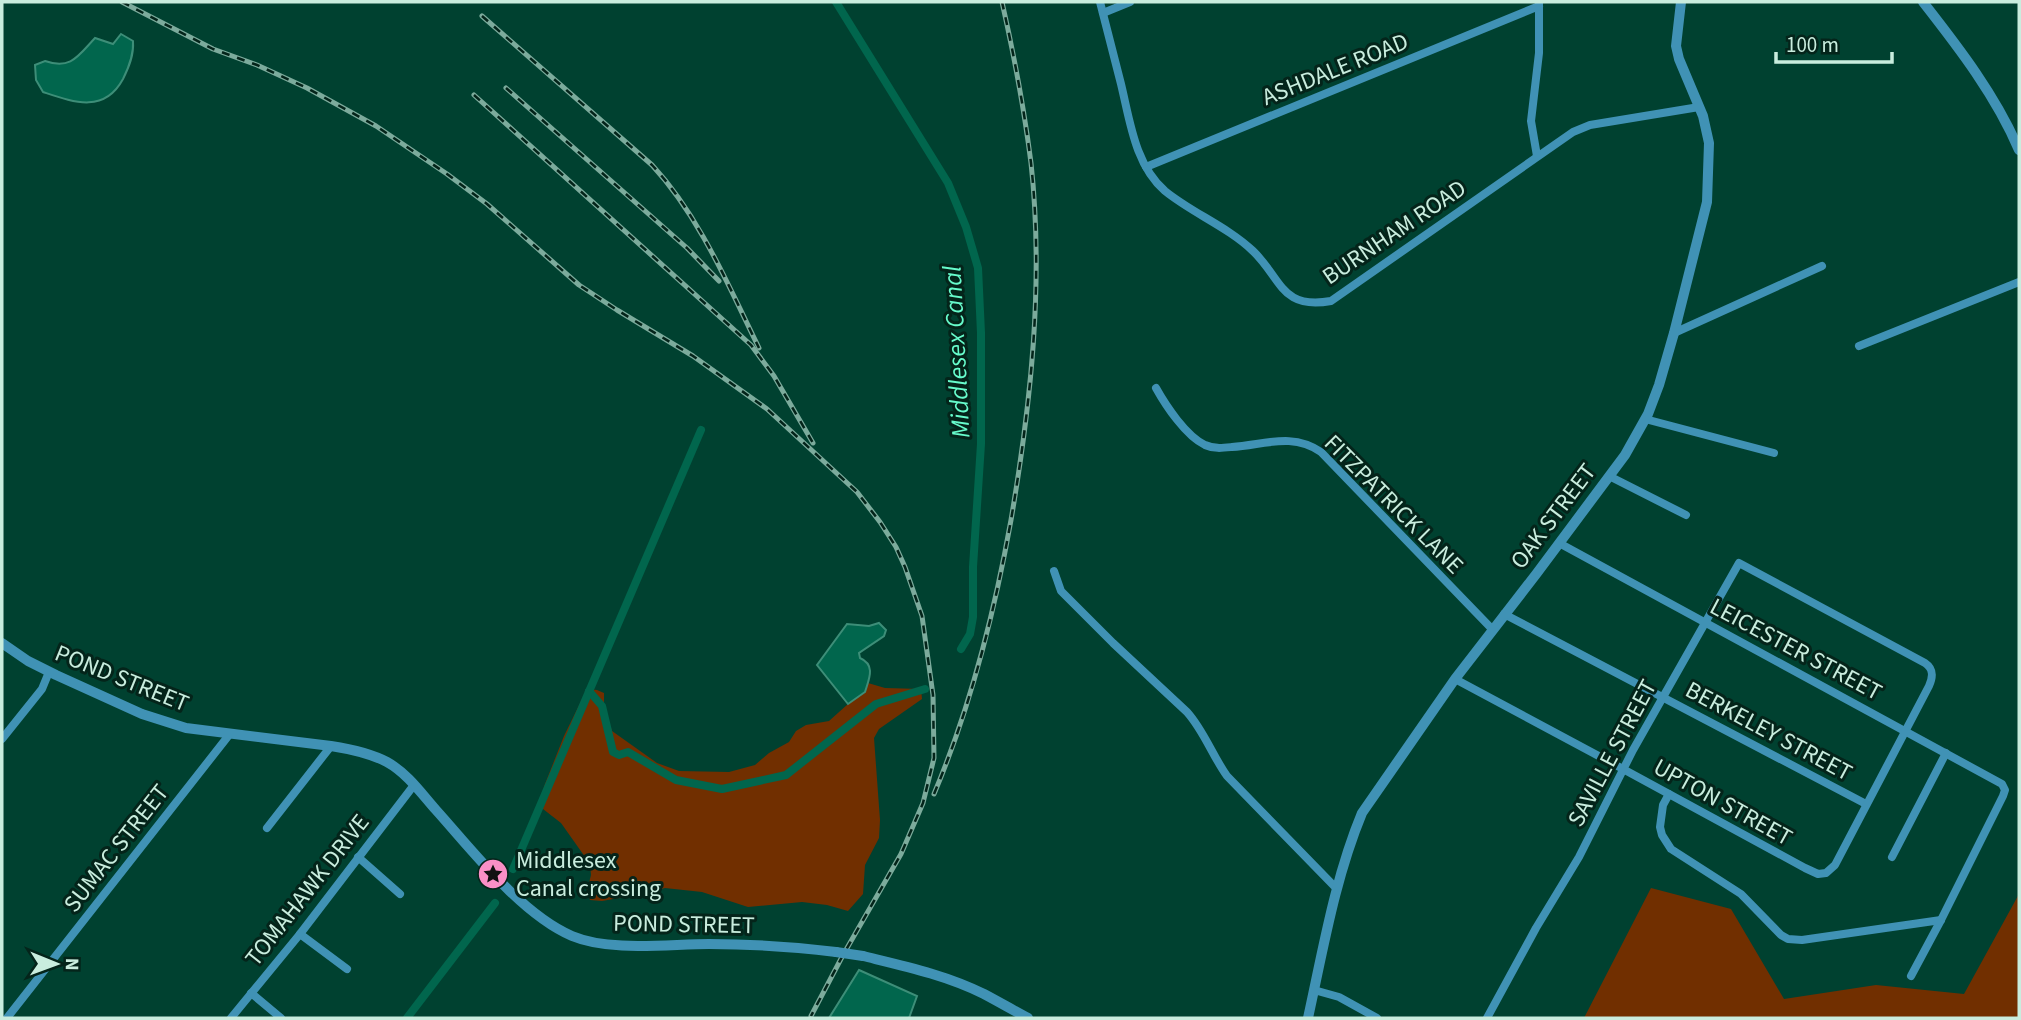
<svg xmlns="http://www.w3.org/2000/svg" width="2021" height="1020" font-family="'Source Sans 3',sans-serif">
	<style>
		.green { fill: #712f00 }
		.water { fill: #01664d; stroke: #3d8e78; stroke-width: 2 }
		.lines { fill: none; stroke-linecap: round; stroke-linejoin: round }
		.canal { stroke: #01664d; stroke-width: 8 }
		.minor { stroke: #4092b5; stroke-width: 8 }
		.tertiary { stroke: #4092b5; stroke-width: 10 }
		.rail-casing { stroke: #7cab9c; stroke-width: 5 }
		.rail { stroke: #04241a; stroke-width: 2.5; stroke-dasharray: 8; stroke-linecap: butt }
		.tertiary-bridge { stroke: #4092b5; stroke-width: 10 }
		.labels { text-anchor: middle; stroke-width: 6; stroke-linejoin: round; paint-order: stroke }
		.street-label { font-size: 24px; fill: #c9edde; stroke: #04241a }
		.poi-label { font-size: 24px; fill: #c9edde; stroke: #04241a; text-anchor: start }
		.water-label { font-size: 26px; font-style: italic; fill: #67fccc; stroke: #04241a }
	</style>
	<rect width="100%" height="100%" fill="#004130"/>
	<!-- green -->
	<g class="green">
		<polygon points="868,683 885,688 921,689 922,699 879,729 874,738 880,820 879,838 865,865 863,894 848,911 827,905 802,902 748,907 702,892 665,888 642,894 602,901 590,900 587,891 591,875 590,864 561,823 543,809 541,796 545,784 564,736 587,689 597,690 604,693 604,706 612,731 657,763 679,771 729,772 755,765 769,753 789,742 796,731 806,725 829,721 848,704 865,692"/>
		<polygon points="1651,888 1731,909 1784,999 1876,985 1964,994 2019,894 2019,1018 1584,1018"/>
	</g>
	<!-- water -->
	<g class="water">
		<path d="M121,34L133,41C134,55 129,67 123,79C104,114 73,102 43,92L36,80L35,65L45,61C71,70 78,56 95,38L113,44Z"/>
		<path d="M879,623L886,630L884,636L859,653L860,658C876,665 869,679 865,692L848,704L817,665L847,624L869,626Z"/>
		<polygon points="859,970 917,996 909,1018 829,1018"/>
	</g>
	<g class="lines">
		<!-- canal -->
		<g class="canal">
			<polyline points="836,2 948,183 966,227 978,268 981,333 981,444 973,567 973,617 970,634 961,649"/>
			<polyline points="589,691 602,706 613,752 619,755 628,752 676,780 722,789 786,775 876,704 925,689"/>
			<polyline points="513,869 701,430"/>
			<polyline points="407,1018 495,903"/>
		</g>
		<!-- minor -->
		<g class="minor">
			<path d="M1100,2C1107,29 1114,57 1121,84C1130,121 1135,165 1165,191C1192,213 1228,227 1253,251C1282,279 1281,310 1331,301L1573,132L1590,125L1699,107"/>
			<polyline points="1103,13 1130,2"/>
			<polyline points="1537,156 1531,121 1539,53 1539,2"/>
			<polyline points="1146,167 1539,6"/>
			<polyline points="1674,333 1822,266"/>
			<polyline points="1859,346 2019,282"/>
			<path d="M1156,388C1166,406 1186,436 1205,445C1214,449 1222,448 1232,447C1264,445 1292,432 1321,452L1492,629"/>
			<polyline points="1645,419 1774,453"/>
			<polyline points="1609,476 1686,515"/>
			<polyline points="1559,543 2002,784 2005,790 2003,796 1941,920 1911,976"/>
			<path d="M1054,571L1061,591L1113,643L1187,712C1204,731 1212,755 1227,776L1337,889"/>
			<polyline points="1504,614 1866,804"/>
			<path d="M1455,679L1623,769L1634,775L1805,868L1818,874L1826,873L1835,865L1929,686C1933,677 1934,669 1925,663L1739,563L1633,750L1579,857L1536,928L1487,1018"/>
			<polyline points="2,739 42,689 49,672"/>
			<polyline points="1669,794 1663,805 1660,827 1662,835 1671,849 1741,894 1781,935 1788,939 1802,940 1941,920"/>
			<polyline points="267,828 331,746"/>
			<polyline points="358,857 400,894"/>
			<polyline points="1892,857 1946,753"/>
			<polyline points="300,934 347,969"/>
			<polyline points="1314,990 1339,997 1377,1018"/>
			<polyline points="251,993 281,1018"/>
			<polyline points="7,1018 229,735"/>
			<polyline points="231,1018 300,934 414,785"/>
		</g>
		<!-- tertiary -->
		<g class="tertiary">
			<path d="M1923,2C1959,48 1996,96 2019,150"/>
			<path d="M2,643L28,661L56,675L142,714L186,728L331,746C350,749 370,753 387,762C407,773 421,793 436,810C472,850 521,914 572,936C610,952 668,944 709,944C751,944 794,947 836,952"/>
			<path d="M863,956C904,966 946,975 984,994C999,1002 1013,1010 1028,1018"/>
			<path d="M1308,1018C1323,950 1335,878 1362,813L1455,679L1537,573L1625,455L1648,414L1659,385L1674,333L1707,202L1709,143L1703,116L1679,59L1676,46L1681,2"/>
		</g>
		<!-- rail casing -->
		<g class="rail-casing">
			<g id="rail">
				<polyline points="122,2 213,49 257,65 307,88 376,126 447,174 487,204 579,285 617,310 693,356 767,409 857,492 880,522 896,547 905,567 922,616 933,695 934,758 923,803 901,854 843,955 811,1016"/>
				<path d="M482,16L652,165C700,217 728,285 759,348"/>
				<polyline points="506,88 687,248 719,281"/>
				<polyline points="474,95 751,345 774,376 813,443"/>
				<path d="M934,794C971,706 994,615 1011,520C1031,403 1044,282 1031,163C1024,108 1014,55 1002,2"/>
			</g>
		</g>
		<!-- rail -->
		<use href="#rail" class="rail"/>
		<!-- tertiary-bridge -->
		<polyline class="tertiary-bridge" points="836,952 863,956"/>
	</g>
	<!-- icons -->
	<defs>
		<g id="sight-disc" transform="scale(1.575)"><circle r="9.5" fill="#fa8fc6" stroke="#04241a"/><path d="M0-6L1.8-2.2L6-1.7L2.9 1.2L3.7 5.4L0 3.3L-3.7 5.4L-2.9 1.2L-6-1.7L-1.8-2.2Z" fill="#111"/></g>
	</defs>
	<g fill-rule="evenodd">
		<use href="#sight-disc" x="493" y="874"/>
	</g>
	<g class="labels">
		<!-- street labels -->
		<g class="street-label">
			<text transform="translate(1335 69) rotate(-22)" y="8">ASHDALE ROAD</text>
			<text transform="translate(1394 232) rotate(-34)" y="8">BURNHAM ROAD</text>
			<text transform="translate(1394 504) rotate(45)" y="8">FITZPATRICK LANE</text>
			<text transform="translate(1553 516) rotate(-53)" y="8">OAK STREET</text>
			<text transform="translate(1796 649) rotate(28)" y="8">LEICESTER STREET</text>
			<text transform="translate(122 678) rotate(22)" y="8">POND STREET</text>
			<text transform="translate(1769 731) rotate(28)" y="8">BERKELEY STREET</text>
			<text transform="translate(1612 753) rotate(-62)" y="8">SAVILLE STREET</text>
			<text transform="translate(1723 802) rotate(29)" y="8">UPTON STREET</text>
			<text transform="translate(116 848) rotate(-52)" y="8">SUMAC STREET</text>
			<text transform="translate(307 890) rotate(-52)" y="8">TOMAHAWK DRIVE</text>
			<text transform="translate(684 924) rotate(1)" y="8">POND STREET</text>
		</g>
		<!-- poi labels -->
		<g class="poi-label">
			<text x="516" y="868">Middlesex<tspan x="516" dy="28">Canal crossing</tspan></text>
		</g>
		<!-- water labels -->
		<g class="water-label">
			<text transform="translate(956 352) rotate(-93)" y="9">Middlesex Canal</text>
		</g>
	</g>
	<!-- border -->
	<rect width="2021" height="1020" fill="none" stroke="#c9edde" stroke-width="7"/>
	<!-- north arrow -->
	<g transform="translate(56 964) rotate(91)" stroke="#04241a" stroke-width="5" paint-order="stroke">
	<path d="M0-5L12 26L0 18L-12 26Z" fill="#c9edde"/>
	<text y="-10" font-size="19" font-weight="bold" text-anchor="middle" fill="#c9edde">N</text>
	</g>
	<!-- scale -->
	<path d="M1776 52v10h116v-10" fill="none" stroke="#c9edde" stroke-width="3.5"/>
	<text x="1786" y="52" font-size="21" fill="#c9edde" stroke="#04241a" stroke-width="5" paint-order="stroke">100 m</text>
</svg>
